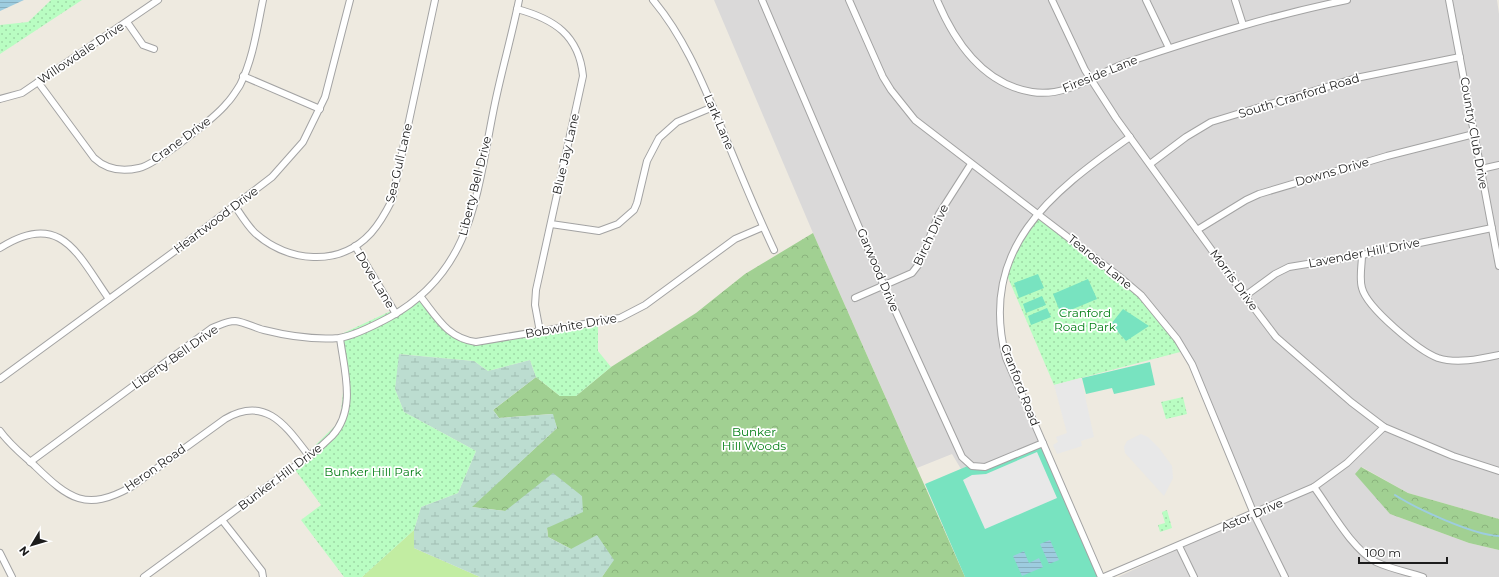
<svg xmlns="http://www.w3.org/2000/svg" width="1499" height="577" font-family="Montserrat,sans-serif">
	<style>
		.residential { fill: #dad9d9 }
		.grass { fill: #c2eda2 }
		.forest { fill: url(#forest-crowns) }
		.wetland { fill: url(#wetland-marsh) }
		.park { fill: url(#park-dots) }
		.pitch { fill: #78e3c0 }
		.parking { fill: #e8e8e8 }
		.water { fill: url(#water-rules) }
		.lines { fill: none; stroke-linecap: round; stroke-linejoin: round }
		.stream { stroke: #9dccdf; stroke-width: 2 }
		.minor-casing { stroke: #a3a3a3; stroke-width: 8 }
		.minor { stroke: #fff; stroke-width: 6 }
		.labels { text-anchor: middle; stroke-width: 3.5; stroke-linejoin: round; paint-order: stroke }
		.street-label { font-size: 12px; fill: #1c1c1c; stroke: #fff }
		.park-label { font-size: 12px; fill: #047f16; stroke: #fff }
	</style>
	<defs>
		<pattern id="forest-crowns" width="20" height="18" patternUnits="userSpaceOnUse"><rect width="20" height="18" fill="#a1d092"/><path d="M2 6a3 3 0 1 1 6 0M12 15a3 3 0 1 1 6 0" fill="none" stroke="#8ab27d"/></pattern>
		<pattern id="wetland-marsh" width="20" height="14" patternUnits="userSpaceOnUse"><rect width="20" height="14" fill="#bcddd0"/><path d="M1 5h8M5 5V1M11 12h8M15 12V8" fill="none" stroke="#a1bdb2"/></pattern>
		<pattern id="park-dots" width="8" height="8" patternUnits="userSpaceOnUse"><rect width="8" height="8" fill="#b9fdc2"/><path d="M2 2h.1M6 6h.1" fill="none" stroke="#9ed8a6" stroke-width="1.8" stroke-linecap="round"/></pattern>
		<pattern id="water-rules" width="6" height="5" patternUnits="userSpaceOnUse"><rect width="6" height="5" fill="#9dccdf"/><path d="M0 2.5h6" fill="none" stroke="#87afbf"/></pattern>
	</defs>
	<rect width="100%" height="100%" fill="#eeeae0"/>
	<!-- residential -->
	<polygon class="residential" points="714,0 1497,0 1499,14 1499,519 1408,493 1362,467 1390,514 1469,543 1499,550 1499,577 1118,577 1253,514 1199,378 1177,339 1038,214 1001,288 1002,341 1043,443 987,467 970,465 961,469 952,454 917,468 813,233"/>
	<!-- grass -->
	<polygon class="grass" points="414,530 414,548 480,577 362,577"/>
	<!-- forest -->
	<g class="forest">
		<polygon points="813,233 965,577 602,577 613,560 571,549 548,537 547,528 505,511 471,507 557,428 552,414 499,418 493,410 536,377 560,396 576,396 611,367 696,313 745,274"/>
		<polygon points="1361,467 1408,493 1499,519 1499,550 1469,543 1390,514 1355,474"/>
	</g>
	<!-- wetland -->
	<polygon class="wetland" points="398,354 474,361 488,371 530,360 536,377 493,410 499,418 553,414 557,428 472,507 505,511 553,473 582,496 583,512 547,528 548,537 571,549 597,535 614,560 602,577 480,577 414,548 414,530 421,507 458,493 476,451 404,412 395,389"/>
	<!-- park -->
	<g class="park">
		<polygon points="51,0 82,0 0,54 0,25 28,22"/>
		<polygon points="1038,214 1141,295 1184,351 1054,385 1006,273 1010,261"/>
		<polygon points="421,297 452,331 476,342 598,320 598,351 611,367 576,396 560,396 536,377 530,360 488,371 474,361 399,354 395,389 404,412 476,451 458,493 421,507 414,530 362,577 344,577 301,520 321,505 293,467 340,421 346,364 337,336"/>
		<polygon points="1183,397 1187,414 1166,419 1161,402"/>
		<polygon points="1167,510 1172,528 1160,532 1158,525 1165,523 1162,512"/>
	</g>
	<!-- pitch -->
	<g class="pitch">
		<polygon points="1038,274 1044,288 1019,298 1014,283"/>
		<polygon points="1088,279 1097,299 1061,314 1053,294"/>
		<polygon points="1042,296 1046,305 1026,313 1023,304"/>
		<polygon points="1047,308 1051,317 1031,325 1028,316"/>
		<polygon points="1123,309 1149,326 1126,341 1111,324"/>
		<polygon points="1150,362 1155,385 1114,394 1112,388 1086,394 1082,378"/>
		<polygon points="1043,443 1101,577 965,577 925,484 970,465 978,467"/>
	</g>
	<!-- parking -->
	<g class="parking">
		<polygon points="1081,378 1094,437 1081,441 1082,446 1057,454 1053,445 1058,442 1056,437 1067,433 1054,385"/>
		<polygon points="1141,434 1148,437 1159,448 1172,466 1173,478 1164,496 1125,453 1124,447 1127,441"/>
		<polygon points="1037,452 1057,498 985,529 963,480 972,475 986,474"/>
	</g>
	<!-- water -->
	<g class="water">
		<polygon points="0,0 24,0 0,11"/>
		<polygon points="1050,540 1059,560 1049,564 1040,544"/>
		<polygon points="1024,551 1029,563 1039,558 1043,567 1022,576 1013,556"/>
	</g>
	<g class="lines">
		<!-- stream -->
		<path class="stream" d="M1395,495C1417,509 1473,535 1499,536"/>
		<!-- minor casing -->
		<g class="minor-casing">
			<g id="minor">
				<path d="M653,0C685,38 703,84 722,129C739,170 755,210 774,250"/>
				<polyline points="762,0 884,286 962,457 972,466 985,467 1043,443"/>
				<polyline points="849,0 883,77 891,90 915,120 1121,278 1141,295 1177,339 1192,364 1254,514 1285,577"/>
				<path d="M937,0C955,43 983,84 1032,92C1069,98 1099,71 1131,61C1203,37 1273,15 1347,0"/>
				<polyline points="1052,0 1085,70 1116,118 1245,296 1276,337 1351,402 1384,427 1453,456 1499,471"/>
				<polyline points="1146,0 1169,48"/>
				<polyline points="1235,0 1243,25"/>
				<polyline points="1449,0 1499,266"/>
				<path d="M517,9C554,19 579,35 583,76L536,290L535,305L540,332"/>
				<polyline points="127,22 143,45 154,49"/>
				<polyline points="243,76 320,109"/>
				<path d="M38,82L94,158C107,170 122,172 139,168C155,165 216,117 227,103C232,98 236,91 240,85C253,59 257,29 263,0"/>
				<polyline points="0,99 22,93 158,0"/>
				<polyline points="1150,164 1186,137 1211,122 1356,78 1460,57"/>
				<polyline points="1481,169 1499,165"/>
				<path d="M235,206C241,215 247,225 255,233C288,262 339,268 371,233C380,223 386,212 392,200L435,0"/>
				<polyline points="551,224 599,231 618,224 634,210 637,203 647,161 659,138 677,122 713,107"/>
				<polyline points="1197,230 1246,200 1259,194 1387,156 1474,134"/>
				<polyline points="355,246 396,314"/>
				<path d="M0,248C61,209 78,255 109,299"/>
				<path d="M1362,255C1362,265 1359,278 1362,288C1367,308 1419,351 1438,358C1457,364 1480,359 1499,355"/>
				<path d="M420,296C437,317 447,338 476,342L620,318L645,305L735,239L763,227"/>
				<polyline points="1245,296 1275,274 1289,267 1362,255 1492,228"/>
				<polyline points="855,298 912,273 919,264 939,214 971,164"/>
				<polyline points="0,379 179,248 272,177 303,142 325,97 350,0"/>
				<path d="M0,431C10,445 23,455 35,466C69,499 86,512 131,487L225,419C266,395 286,426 309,456"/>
				<path d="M30,462L212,328C220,325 227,321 235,321C245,322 255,328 264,330C288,336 314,340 339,338C353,336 377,324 390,317C475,270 477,189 495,103C502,69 512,35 519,0"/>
				<path d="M1314,487C1331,510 1351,548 1376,562C1391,569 1408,572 1423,577"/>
				<polyline points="222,520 262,571 263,577"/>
				<polyline points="1179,546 1194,577"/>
				<polyline points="0,553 12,577"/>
				<path d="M144,577L309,456C317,450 325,443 332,436C357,409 344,370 340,338"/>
				<path d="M1101,577L1006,358C978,249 1050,193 1130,137"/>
				<polyline points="1104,577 1314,487 1347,463 1384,427"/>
			</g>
		</g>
		<!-- minor -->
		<use href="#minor" class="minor"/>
	</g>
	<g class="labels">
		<!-- street labels -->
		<g class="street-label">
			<text transform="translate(81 53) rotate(-34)" y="4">Willowdale Drive</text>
			<text transform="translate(1100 74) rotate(-22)" y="4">Fireside Lane</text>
			<text transform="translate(1299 96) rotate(-17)" y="4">South Cranford Road</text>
			<text transform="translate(719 122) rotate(67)" y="4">Lark Lane</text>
			<text transform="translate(1474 133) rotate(80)" y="4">Country Club Drive</text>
			<text transform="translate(181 140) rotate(-36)" y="4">Crane Drive</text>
			<text transform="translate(566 154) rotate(-77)" y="4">Blue Jay Lane</text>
			<text transform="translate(399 163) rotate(-77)" y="4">Sea Gull Lane</text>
			<text transform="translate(1332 172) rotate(-16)" y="4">Downs Drive</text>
			<text transform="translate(475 186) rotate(-76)" y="4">Liberty Bell Drive</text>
			<text transform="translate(216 220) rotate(-37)" y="4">Heartwood Drive</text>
			<text transform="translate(931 235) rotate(-65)" y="4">Birch Drive</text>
			<text transform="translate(1364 253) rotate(-11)" y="4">Lavender Hill Drive</text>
			<text transform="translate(1100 262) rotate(39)" y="4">Tearose Lane</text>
			<text transform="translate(878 270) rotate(67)" y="4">Garwood Drive</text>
			<text transform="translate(375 280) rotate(59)" y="4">Dove Lane</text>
			<text transform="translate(1234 280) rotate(54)" y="4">Morris Drive</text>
			<text transform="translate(571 326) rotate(-10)" y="4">Bobwhite Drive</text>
			<text transform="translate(175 357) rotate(-35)" y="4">Liberty Bell Drive</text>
			<text transform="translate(1020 385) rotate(69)" y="4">Cranford Road</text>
			<text transform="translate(155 468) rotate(-35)" y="4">Heron Road</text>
			<text transform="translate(280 477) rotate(-37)" y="4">Bunker Hill Drive</text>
			<text transform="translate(1252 515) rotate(-23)" y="4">Astor Drive</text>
		</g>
		<!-- park labels -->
		<g class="park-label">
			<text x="1085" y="317">Cranford<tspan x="1085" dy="14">Road Park</tspan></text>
			<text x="754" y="436">Bunker<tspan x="754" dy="14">Hill Woods</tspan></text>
			<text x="373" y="476">Bunker Hill Park</text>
		</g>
	</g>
	<!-- north arrow -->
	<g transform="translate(32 545) rotate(232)" stroke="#ffffff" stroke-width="3" paint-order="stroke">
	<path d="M0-3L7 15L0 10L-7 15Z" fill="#1c1c1c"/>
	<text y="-6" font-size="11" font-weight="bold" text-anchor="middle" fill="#1c1c1c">N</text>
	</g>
	<!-- scale -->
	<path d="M1359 557v6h88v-6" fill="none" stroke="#1c1c1c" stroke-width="2"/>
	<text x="1365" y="557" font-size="12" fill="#1c1c1c" stroke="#ffffff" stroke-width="3" paint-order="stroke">100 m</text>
</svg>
